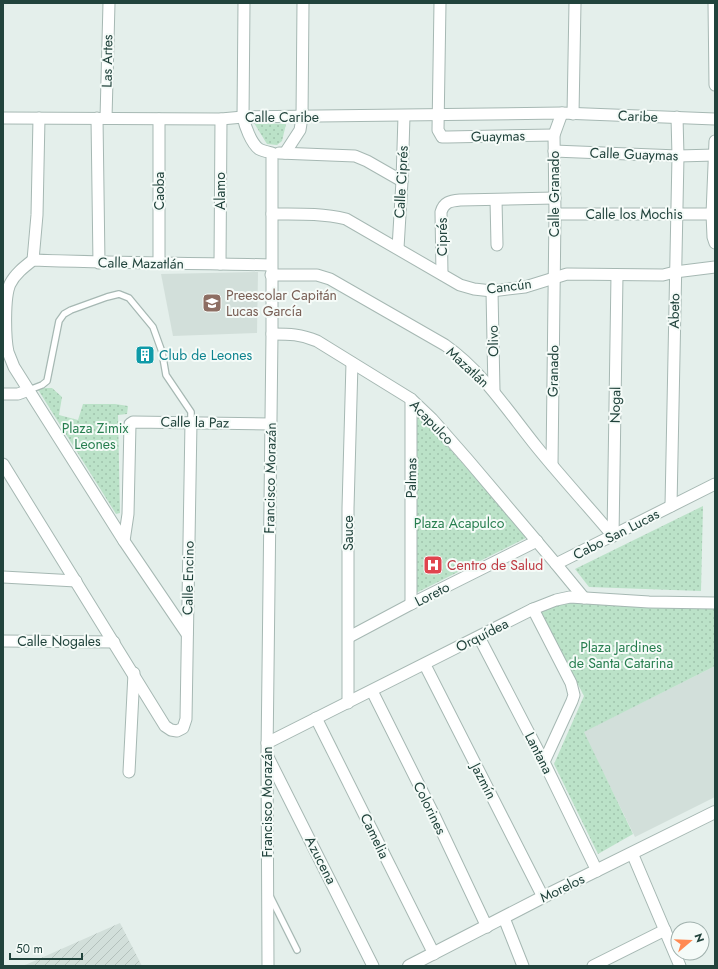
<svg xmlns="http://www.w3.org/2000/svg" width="718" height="969" font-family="Jost,sans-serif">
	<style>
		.built { fill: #d2dfda }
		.industrial { fill: url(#industrial-furrows) }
		.grass { fill: url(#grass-dots) }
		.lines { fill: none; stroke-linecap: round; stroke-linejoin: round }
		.service-casing { stroke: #a6b8b3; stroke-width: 8 }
		.minor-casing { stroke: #a6b8b3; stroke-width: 13 }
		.tertiary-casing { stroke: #a6b8b3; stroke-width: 14 }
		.service { stroke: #fff; stroke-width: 5.5 }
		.minor { stroke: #fff; stroke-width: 11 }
		.tertiary { stroke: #fff; stroke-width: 12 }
		.labels { text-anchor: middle; stroke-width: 4; stroke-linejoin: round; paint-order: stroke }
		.street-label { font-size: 14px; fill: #21433c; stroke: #f5fbf8 }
		.education-label { font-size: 14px; fill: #785e54; stroke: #f5fbf8; text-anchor: start }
		.culture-label { font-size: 14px; fill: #0d838f; stroke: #f5fbf8; text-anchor: start }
		.park-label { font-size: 14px; fill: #277e4f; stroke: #f5fbf8 }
		.health-label { font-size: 14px; fill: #be3a42; stroke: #f5fbf8; text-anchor: start }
	</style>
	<defs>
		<pattern id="industrial-furrows" width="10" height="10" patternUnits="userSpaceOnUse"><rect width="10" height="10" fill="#d2dfda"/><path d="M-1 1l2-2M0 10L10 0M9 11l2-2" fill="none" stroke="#b4c1bc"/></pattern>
		<pattern id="grass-dots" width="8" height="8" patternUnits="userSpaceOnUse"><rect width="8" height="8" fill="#bbe2c8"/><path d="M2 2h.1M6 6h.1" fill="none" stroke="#a0c3ad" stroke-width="1.8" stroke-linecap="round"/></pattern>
	</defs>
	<rect width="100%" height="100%" fill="#e4efeb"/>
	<!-- built -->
	<g class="built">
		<polygon points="258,272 257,333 173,336 161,274"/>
		<polygon points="715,666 715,797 635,837 583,732"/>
	</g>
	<!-- industrial -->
	<polygon class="industrial" points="120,923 142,966 23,966"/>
	<!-- grass -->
	<g class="grass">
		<polygon points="254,123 286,124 282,141 277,145 267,144"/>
		<polygon points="37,388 52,388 62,397 59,415 78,420 83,404 115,404 128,406 127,414 118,415 120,513 116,514"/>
		<polygon points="417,412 528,537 414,594"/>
		<polygon points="703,506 701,591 589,587 575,569"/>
		<polygon points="569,602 715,609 715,666 584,732 633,834 598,854 554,764 584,696 540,611"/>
	</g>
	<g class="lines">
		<!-- service casing -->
		<g class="service-casing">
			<g id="service">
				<polyline points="29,390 42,385 47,381 59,321 64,314 71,310 107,297 119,294 129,298 153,327 162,352 166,375 191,412 191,422"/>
				<polyline points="270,896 297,950"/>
			</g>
		</g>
		<!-- minor casing -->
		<g class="minor-casing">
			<g id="minor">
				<path d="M244,3L243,117C245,126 251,143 259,149C263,151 268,152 272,153V334L267,755L268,966"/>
				<polyline points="440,3 438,130 442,137 448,137 554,135"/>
				<polyline points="714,3 715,85"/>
				<polyline points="573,114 575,3"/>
				<polyline points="3,118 221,119 243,117 562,113 715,119"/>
				<polyline points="97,118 99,263"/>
				<polyline points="106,118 109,3"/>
				<polyline points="715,141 712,214 713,237 715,243"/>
				<polyline points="554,151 678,156 715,155"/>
				<polyline points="279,153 355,156 367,161 402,181"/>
				<polyline points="285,153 300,130 302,117 303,3"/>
				<polyline points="496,200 497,245"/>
				<path d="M272,214C298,214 322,213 346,219L460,285L474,289L492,291L525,287L567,274L663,275L675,272L715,267"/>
				<polyline points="555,214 712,214"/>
				<polyline points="398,248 402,181 404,116"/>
				<polyline points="33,260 37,215 39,118"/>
				<polyline points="159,262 159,119"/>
				<polyline points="220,264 221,119"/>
				<path d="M442,274L441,212C444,202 450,201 460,200L555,198"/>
				<path d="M271,275H317L330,279L445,345C482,371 508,411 536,446C561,477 588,506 613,536"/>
				<polyline points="492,291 494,391"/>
				<path d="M272,334C289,334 301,334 317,341L411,399L432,419L468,460L556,564"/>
				<polyline points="3,394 18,394 29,390"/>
				<polyline points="3,464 165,726 171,730 177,731 183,728 186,719 191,422"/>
				<polyline points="552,465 555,214 554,135 562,113"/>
				<polyline points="671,506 678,156 677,117"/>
				<polyline points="613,536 617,275"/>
				<polyline points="124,541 128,514 130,424 133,422 270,424"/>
				<polyline points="3,577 76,581"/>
				<polyline points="584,598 556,564 715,484"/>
				<polyline points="411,604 411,399"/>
				<polyline points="533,609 571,683 574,695 572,701 544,762"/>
				<path d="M187,634L124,541L14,367C12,362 10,357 8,352C5,338 4,297 10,284C15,274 24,267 33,260C112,263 192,263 271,265"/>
				<polyline points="349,637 411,604 537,541"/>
				<polyline points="479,637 544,762 597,871"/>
				<polyline points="3,641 114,642"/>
				<polyline points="425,665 543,897"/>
				<polyline points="372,691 435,817 487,927"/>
				<polyline points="348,703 348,508 352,363"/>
				<polyline points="316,718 434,954"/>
				<polyline points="267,743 533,609 556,600 570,597 649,602 715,603"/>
				<polyline points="268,757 373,966"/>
				<polyline points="129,772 134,673"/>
				<polyline points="632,853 680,966"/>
				<polyline points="504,918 523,966"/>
				<polyline points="593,966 665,930"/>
			</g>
		</g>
		<!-- tertiary casing -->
		<g class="tertiary-casing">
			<polyline id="tertiary" points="409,966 543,897 715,812"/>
		</g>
		<!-- service -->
		<use href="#service" class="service"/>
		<!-- minor -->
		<use href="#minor" class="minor"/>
		<!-- tertiary -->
		<use href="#tertiary" class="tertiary"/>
	</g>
	<!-- icons -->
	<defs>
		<g id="school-square" transform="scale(1)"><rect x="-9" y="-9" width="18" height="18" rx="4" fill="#8d6e63" stroke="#f5fbf8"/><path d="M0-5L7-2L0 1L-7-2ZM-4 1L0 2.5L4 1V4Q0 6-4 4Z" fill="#fff"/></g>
		<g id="building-square" transform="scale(1)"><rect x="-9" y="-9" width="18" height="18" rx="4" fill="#0f9aa8" stroke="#f5fbf8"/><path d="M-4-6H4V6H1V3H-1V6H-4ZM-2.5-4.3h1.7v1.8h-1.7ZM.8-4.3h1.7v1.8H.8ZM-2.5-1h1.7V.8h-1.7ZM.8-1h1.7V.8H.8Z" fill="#fff"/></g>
		<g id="hospital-square" transform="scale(1)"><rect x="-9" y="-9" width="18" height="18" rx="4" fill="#e0444e" stroke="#f5fbf8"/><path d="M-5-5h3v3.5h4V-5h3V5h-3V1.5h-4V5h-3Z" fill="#fff"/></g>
	</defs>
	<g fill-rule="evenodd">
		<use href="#school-square" x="212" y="303"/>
		<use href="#building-square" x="145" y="355"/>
		<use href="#hospital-square" x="433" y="565"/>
	</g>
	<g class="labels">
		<!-- street labels -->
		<g class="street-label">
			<text transform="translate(107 61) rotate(-89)" y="5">Las Artes</text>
			<text transform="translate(638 116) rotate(2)" y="5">Caribe</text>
			<text x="282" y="122">Calle Caribe</text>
			<text transform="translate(498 136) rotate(-1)" y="5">Guaymas</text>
			<text transform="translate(634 154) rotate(2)" y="5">Calle Guaymas</text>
			<text transform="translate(401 182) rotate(-87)" y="5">Calle Ciprés</text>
			<text transform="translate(159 191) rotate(-90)" y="5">Caoba</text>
			<text transform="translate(220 191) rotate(-90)" y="5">Alamo</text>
			<text transform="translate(554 194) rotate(-90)" y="5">Calle Granado</text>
			<text x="634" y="219">Calle los Mochis</text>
			<text transform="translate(442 237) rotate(-90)" y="5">Ciprés</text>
			<text transform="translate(141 263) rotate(1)" y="5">Calle Mazatlán</text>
			<text transform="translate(509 286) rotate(-7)" y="5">Cancún</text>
			<text transform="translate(674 311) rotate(-89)" y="5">Abeto</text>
			<text transform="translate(493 341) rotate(-91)" y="5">Olivo</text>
			<text transform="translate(468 367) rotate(43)" y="5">Mazatlán</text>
			<text transform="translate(553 371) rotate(-89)" y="5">Granado</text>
			<text transform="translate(615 405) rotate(-89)" y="5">Nogal</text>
			<text transform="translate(195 422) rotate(1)" y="5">Calle la Paz</text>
			<text transform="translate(432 422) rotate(46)" y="5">Acapulco</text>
			<text transform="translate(270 478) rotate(-89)" y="5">Francisco Morazán</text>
			<text transform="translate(411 478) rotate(-89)" y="5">Palmas</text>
			<text transform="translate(348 533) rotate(-90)" y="5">Sauce</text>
			<text transform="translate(616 534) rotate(-27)" y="5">Cabo San Lucas</text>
			<text transform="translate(188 578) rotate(-89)" y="5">Calle Encino</text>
			<text transform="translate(432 594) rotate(-27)" y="5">Loreto</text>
			<text transform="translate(482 635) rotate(-27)" y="5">Orquídea</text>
			<text x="59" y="646">Calle Nogales</text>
			<text transform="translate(539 753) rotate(63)" y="5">Lantana</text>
			<text transform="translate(484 781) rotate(63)" y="5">Jazmín</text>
			<text transform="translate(267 802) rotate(-90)" y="5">Francisco Morazán</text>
			<text transform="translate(430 808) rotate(64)" y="5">Colorines</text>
			<text transform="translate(375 836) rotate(64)" y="5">Camelia</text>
			<text transform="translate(321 860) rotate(63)" y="5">Azucena</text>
			<text transform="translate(562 888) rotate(-26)" y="5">Morelos</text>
		</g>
		<!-- education labels -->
		<g class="education-label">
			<text x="226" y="300">Preescolar Capitán<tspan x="226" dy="16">Lucas García</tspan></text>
		</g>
		<!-- culture labels -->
		<g class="culture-label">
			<text x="159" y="360">Club de Leones</text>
		</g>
		<!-- park labels -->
		<g class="park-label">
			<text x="95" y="433">Plaza Zimix<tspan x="95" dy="16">Leones</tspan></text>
			<text x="459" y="528">Plaza Acapulco</text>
			<text x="621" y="652">Plaza Jardines<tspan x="621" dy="16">de Santa Catarina</tspan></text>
		</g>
		<!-- health labels -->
		<g class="health-label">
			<text x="447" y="570">Centro de Salud</text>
		</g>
	</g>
	<!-- border -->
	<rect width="718" height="969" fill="none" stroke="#21433c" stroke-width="8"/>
	<!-- north arrow -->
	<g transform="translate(690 941) rotate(71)"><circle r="19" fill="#f5fbf8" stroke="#a0b1ad"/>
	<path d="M0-3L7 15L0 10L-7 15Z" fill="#ff8952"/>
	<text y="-6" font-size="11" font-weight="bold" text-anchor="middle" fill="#21433c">N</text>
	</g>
	<!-- scale -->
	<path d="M10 953v6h72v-6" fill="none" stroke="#21433c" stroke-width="2"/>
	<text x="16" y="953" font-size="12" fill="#21433c" stroke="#f5fbf8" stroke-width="3" paint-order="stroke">50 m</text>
</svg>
